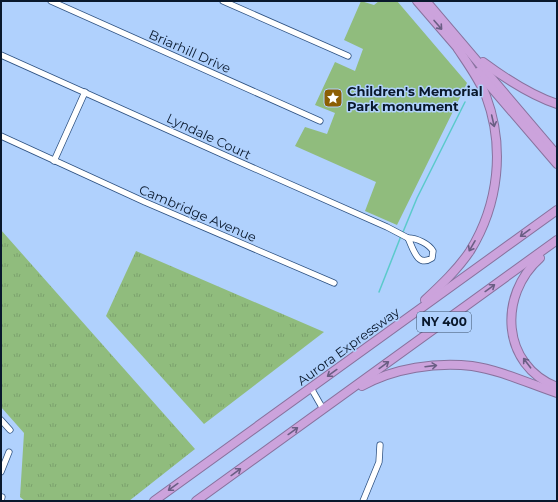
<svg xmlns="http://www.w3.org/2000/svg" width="558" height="502" font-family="Montserrat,sans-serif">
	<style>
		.grass { fill: url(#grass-tufts) }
		.park { fill: #90bc7d }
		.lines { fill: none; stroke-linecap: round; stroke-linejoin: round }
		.stream { stroke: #5bcacb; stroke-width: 1.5 }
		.minor-casing { stroke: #2e5282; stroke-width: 7 }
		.highway-casing { stroke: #88729e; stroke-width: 10 }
		.minor { stroke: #fff; stroke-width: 5.5 }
		.highway { stroke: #cca3dc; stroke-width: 8 }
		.oneway { stroke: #6a5e84 }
		.labels { text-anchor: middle; stroke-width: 3; stroke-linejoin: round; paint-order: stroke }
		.shield { fill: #b0d1fd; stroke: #3b506b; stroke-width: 1 }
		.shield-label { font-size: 12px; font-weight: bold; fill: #09182c }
		.street-label { font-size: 13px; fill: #09182c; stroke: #b0d1fd }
		.poi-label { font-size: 13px; font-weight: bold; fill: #09182c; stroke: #b0d1fd; text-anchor: start }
	</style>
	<defs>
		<pattern id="grass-tufts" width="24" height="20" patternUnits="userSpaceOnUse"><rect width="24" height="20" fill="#90bc7d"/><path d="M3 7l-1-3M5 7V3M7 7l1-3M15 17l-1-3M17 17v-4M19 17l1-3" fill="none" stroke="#7ba16c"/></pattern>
	</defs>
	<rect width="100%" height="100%" fill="#b0d1fd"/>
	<!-- grass -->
	<g class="grass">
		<polygon points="1,230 195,449 129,501 25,501 20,497 24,433 1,407"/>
		<polygon points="136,251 324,332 204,424 106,316"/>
	</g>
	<!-- park -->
	<polygon class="park" points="361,1 374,5 379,1 397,1 467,83 397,225 365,211 376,182 295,146 305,127 327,134 335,113 315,105 335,62 355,71 363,49 344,40"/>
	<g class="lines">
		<!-- stream -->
		<g class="stream">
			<polyline points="403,232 417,198 465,102"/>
			<polyline points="379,292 401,236"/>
		</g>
		<!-- minor casing -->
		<g class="minor-casing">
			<g id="minor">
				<polyline points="51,1 320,121"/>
				<polyline points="223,1 348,56"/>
				<polyline points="1,55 233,159 387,227 408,238"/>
				<polyline points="1,136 145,202 334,283"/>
				<polyline points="54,161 85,92"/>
				<path d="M408,238C417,238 429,244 433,251L432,258C417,268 413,248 408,238Z"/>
				<polyline points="311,388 323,409"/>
				<polyline points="1,420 10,430"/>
				<polyline points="1,472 9,452"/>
				<polyline points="1,501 2,497"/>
				<polyline points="363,501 379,462 380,445"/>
			</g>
		</g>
		<!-- highway casing -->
		<g class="highway-casing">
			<g id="highway">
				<polyline points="417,1 461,52"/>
				<polyline points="426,1 557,155"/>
				<path d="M483,62C506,79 530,95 557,104"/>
				<polyline points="478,72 557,164"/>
				<path d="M540,258C498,295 501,365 557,387"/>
				<path d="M425,300C441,285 458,269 470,251C499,204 505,147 486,96C479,79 468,64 458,49"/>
				<path d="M362,386C394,368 436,362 472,366C500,370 530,384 557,393"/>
				<polyline points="154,501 557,210"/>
				<polyline points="196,501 557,240"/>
			</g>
		</g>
		<!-- minor -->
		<use href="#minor" class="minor"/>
		<!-- highway -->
		<use href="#highway" class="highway"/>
	</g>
	<!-- one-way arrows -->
	<defs><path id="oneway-shaft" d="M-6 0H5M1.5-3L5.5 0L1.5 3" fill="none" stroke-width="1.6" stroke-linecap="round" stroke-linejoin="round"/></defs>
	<g class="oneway">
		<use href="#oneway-shaft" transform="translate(438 25) rotate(49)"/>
		<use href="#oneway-shaft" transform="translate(493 121) rotate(77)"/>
		<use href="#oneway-shaft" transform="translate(525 233) rotate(144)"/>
		<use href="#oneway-shaft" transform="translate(472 246) rotate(120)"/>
		<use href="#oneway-shaft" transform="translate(490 288) rotate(-36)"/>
		<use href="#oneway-shaft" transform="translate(527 363) rotate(-127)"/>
		<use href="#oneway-shaft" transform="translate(384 365) rotate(-36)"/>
		<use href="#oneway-shaft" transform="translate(431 366) rotate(-7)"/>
		<use href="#oneway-shaft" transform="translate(332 373) rotate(144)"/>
		<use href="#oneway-shaft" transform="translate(293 431) rotate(-36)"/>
		<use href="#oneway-shaft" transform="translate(236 472) rotate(-36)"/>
		<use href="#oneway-shaft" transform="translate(173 487) rotate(144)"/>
	</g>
	<!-- icons -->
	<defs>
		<g id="sight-square" transform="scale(1)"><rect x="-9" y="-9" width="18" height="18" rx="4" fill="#8c5f04" stroke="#b0d1fd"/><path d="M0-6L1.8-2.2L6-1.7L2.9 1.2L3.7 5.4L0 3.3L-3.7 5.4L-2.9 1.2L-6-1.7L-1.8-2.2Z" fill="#fff"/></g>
	</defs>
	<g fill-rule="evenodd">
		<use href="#sight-square" x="333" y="98"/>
	</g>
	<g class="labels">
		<!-- shield labels -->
		<rect class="shield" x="417" y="312" width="54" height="20" rx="3"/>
		<g class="shield-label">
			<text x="444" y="326">NY 400</text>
		</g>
		<!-- street labels -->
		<g class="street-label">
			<text transform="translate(190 51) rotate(24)" y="5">Briarhill Drive</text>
			<text transform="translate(209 136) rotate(25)" y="5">Lyndale Court</text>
			<text transform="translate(198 213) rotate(23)" y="5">Cambridge Avenue</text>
			<text transform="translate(348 346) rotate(-36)" y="5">Aurora Expressway</text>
		</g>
		<!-- poi labels -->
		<g class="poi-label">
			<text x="347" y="96">Children's Memorial<tspan x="347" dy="15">Park monument</tspan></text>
		</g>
	</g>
	<!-- border -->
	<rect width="558" height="502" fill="none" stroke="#09182c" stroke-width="4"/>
</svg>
